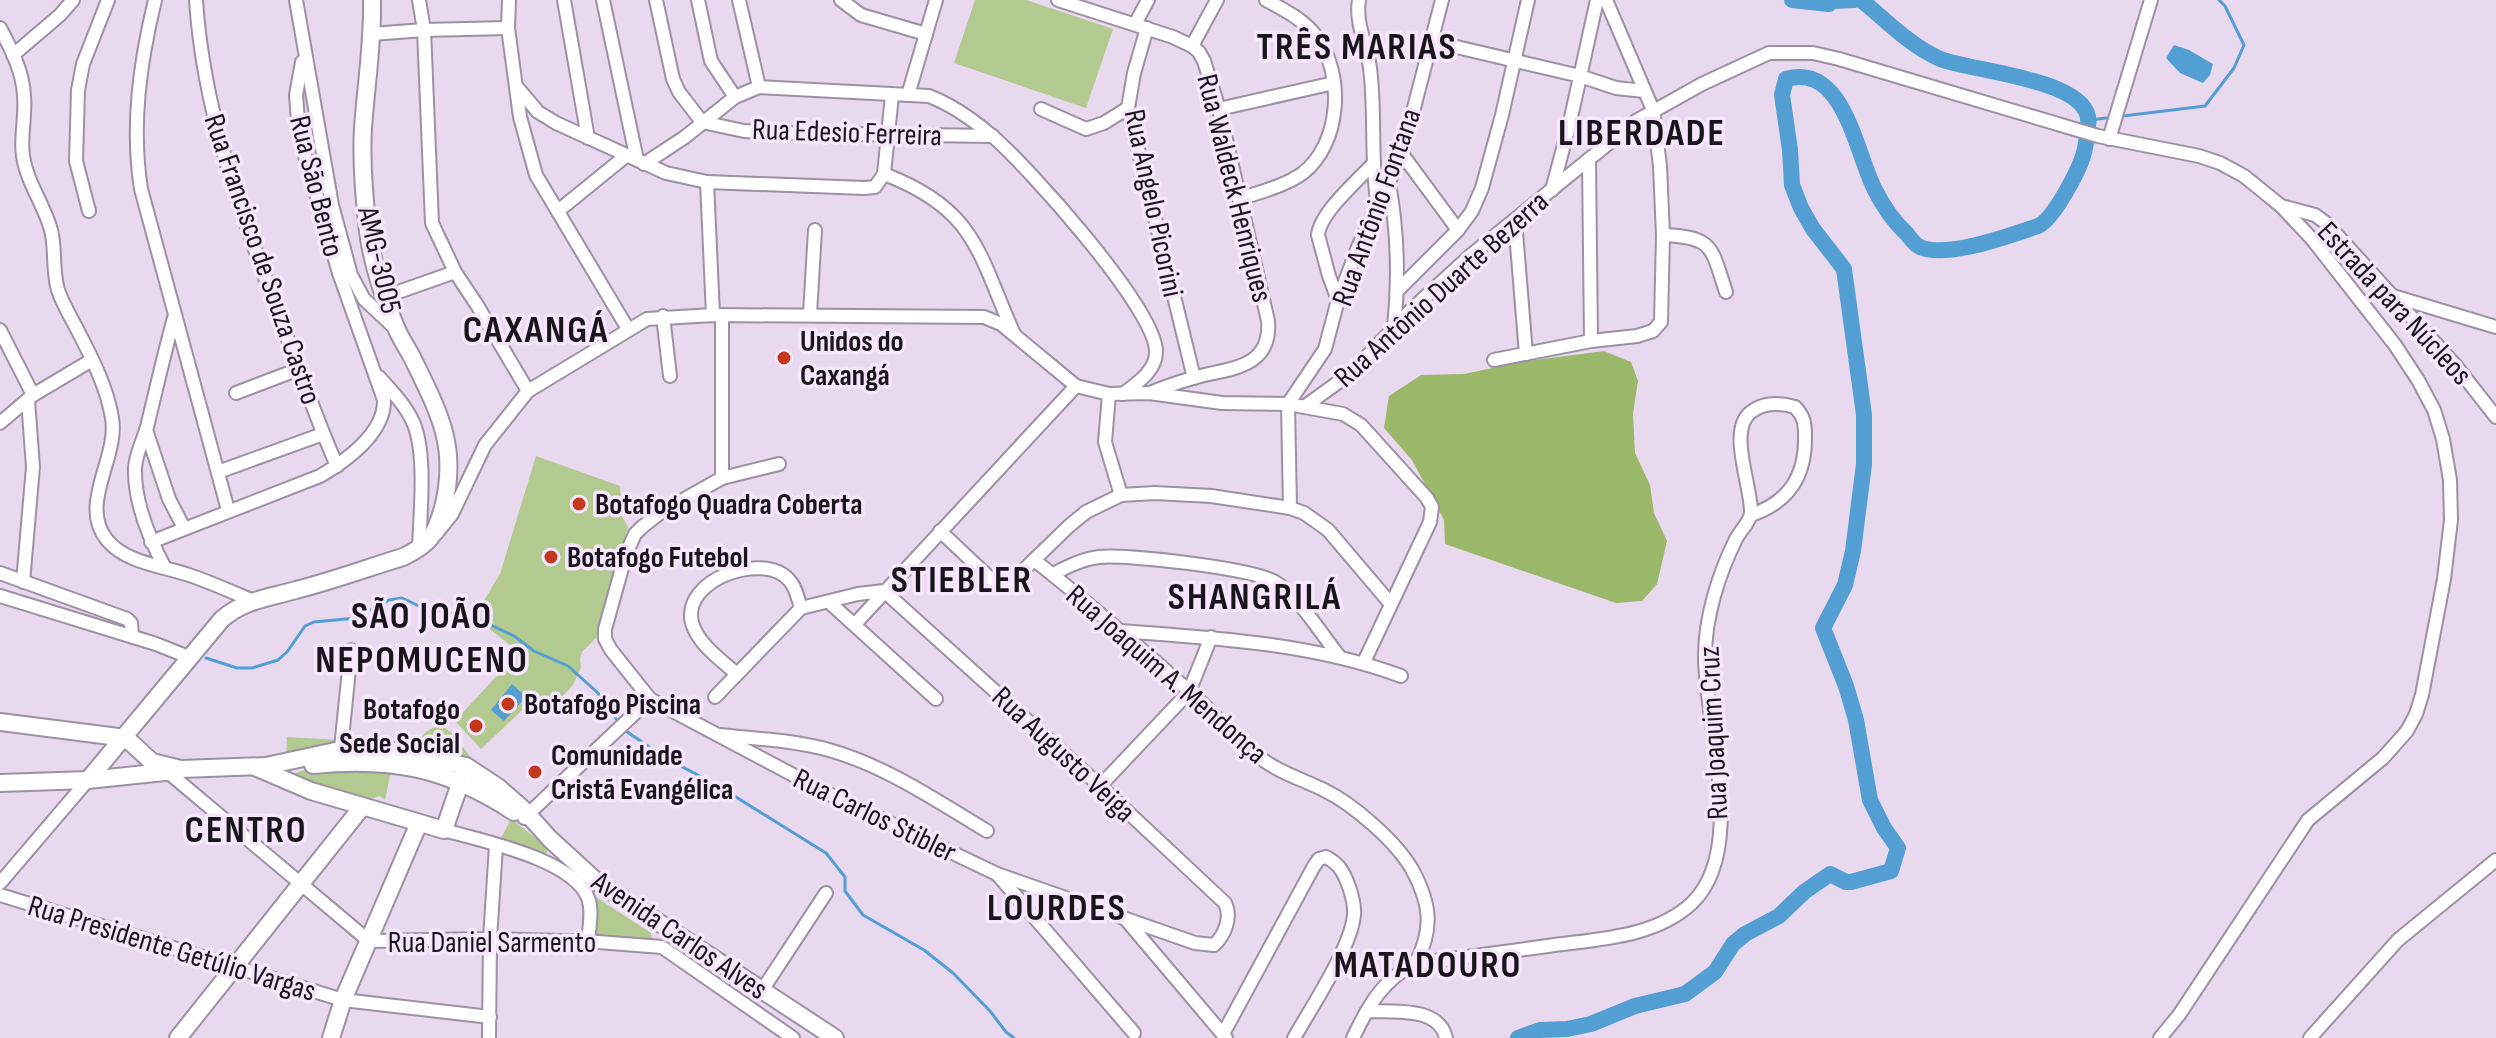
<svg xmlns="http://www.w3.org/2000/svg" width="2496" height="1038" font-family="'Sofia Sans Condensed',sans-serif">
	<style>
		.green { fill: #b2c990 }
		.forest { fill: #9ab76a }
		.water { fill: #539ed2 }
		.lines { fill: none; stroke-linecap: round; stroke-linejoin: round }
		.stream { stroke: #539ed2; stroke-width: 3 }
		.river { stroke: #539ed2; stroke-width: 16 }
		.minor-casing { stroke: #9d90a4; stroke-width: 16 }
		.major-casing { stroke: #9d90a4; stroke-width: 20 }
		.minor { stroke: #fff; stroke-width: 12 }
		.major { stroke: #fff; stroke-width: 16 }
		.poi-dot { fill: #c3381c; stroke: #f5e6fc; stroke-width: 3 }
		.labels { text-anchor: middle; stroke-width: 7; stroke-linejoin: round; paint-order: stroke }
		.street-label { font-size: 30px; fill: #1a151d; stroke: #f5e6fc }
		.poi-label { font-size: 30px; font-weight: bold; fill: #1a151d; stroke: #f5e6fc; text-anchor: start }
		.district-label { font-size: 38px; font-weight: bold; letter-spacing: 2px; fill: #1a151d; stroke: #f5e6fc }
	</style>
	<rect width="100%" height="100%" fill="#e8d9ef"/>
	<!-- green -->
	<g class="green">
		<polygon points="975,0 1026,0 1113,29 1086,108 954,63"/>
		<polygon points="536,456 620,486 621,501 618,510 628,527 596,638 582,652 580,659 581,667 573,685 548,711 533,700 481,749 455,721 519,652 474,617 500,574"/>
		<path d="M441,725L453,734L472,759L471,761L421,755L416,745C422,734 429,728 441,725Z"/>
		<polygon points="287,737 339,740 336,749 286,759"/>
		<polygon points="322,765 391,771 385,800 380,796 365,801 291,777 298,772"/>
		<polygon points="511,819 549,848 546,854 500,840"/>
		<polygon points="594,896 651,933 652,938 589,940"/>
	</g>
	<!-- forest -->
	<polygon class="forest" points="1604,351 1631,362 1638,381 1633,414 1635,453 1650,485 1654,513 1667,541 1657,584 1642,601 1616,603 1445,544 1444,520 1412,460 1384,428 1389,396 1421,375 1464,374 1521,362"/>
	<!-- water -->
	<g class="water">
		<polygon points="2174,45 2189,50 2213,64 2210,75 2203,83 2180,73 2166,58"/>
		<polygon points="512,684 526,697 504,721 491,710"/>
	</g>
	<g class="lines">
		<!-- stream -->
		<g class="stream">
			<polyline points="2123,116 2205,106 2234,68 2244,45 2225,6 2219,0"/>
			<polyline points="2090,120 2106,118"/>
			<polyline points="206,658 237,668 252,668 278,660 287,652 305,626 314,622 356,618 389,600 402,598 423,608 474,617 514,636 534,651 568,666 598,693 619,723"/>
			<polyline points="623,729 664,757 720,787 826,853 845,877 845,891 863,915 924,950 953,973 990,1011 1006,1032 1014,1038"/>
		</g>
		<!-- river -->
		<g class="river">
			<polyline points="1792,0 1829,4 1832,1 1855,0"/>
			<path d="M1518,1038L1540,1030L1567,1029L1591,1024L1635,1006L1685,994L1715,972L1733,944L1745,934L1779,916L1804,892L1830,874L1846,882H1851L1891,871L1898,848L1884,828L1870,800L1856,720L1846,686L1823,628L1845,585L1853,551L1864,464V415L1844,269L1813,229L1801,208L1792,185L1790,150L1782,95L1786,79C1844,62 1856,154 1875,190C1883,206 1894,222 1907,234C1910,238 1915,245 1920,247C1947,259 2011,235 2038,226C2053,220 2078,172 2083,156C2086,147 2087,136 2088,126C2097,78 1968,72 1938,58C1908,44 1886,20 1861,0"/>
		</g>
		<!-- minor casing -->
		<g class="minor-casing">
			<g id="minor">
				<path d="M155,0C140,62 131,125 141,189L228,510"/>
				<path d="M196,0C203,109 240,211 278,312C297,364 315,416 337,466"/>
				<polyline points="296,0 332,205 351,275 364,299 396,329"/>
				<polyline points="419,0 424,30 432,223 455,272 477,305 528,391"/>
				<polyline points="509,0 508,28 520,117 536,175 628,329"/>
				<polyline points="564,0 588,138"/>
				<polyline points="603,0 637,160"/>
				<polyline points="656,0 673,79 679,92 702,122"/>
				<polyline points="698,0 711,61 735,97"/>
				<polyline points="739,0 759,87"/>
				<polyline points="841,0 861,15 926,34"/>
				<path d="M1058,0L1173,37L1192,46L1199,52L1204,61L1219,109L1268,321C1272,370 1227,368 1193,378C1179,382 1165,387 1152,392"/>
				<path d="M1359,0C1355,23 1367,45 1370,68C1376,114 1370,161 1378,207"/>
				<polyline points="1135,24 1148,0"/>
				<path d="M0,28C11,49 23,71 24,96C26,116 20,137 23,156C27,183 44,204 51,230C56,249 52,270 58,290C63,305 72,319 79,333C93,360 107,388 112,418C119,458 78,504 107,540C126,563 162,566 189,575C210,582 230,591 251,600"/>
				<polyline points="1147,28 1134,73 1128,108 1194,378"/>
				<polyline points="372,34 424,30 508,28"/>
				<polyline points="1431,41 1580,76 1616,88 1644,91"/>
				<polyline points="1192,46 1217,0"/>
				<polyline points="13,55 60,15 73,0"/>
				<polyline points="302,62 296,95 298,120 304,152 339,273"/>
				<polyline points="516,86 538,112 556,123 666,173 707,182 864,188 875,187 884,174 892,95"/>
				<polyline points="908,95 936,0"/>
				<polyline points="1041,109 1086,129 1104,123 1128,108"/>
				<polyline points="1219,109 1334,83"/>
				<polyline points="702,122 744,131 778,133 993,136"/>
				<polyline points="2109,139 2151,0"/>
				<polyline points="1402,154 1458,230"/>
				<polyline points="1589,159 1591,341"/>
				<path d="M644,164L685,137L735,97L759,87L929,96C952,105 972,119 991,135C1026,164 1157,310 1156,352C1156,371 1137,383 1123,394"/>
				<path d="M884,174C976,209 978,253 1014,334"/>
				<polyline points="707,182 713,315"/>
				<path d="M1389,184C1398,232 1399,279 1394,328"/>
				<polyline points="1552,190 1570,122 1597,0"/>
				<path d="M1239,199C1260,192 1285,186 1303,173C1341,143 1345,74 1316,36C1303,19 1284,10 1266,0"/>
				<polyline points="2281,206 2315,215 2326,223 2456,366 2496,417"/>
				<polyline points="89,211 76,161 78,90 83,64 108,0"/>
				<polyline points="558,211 627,155"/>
				<polyline points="1515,220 1526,354"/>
				<path d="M1663,235C1714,237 1711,247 1726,292"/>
				<polyline points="1398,290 1458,230 1472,211 1482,188 1502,115 1528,0"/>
				<polyline points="2393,296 2496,327"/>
				<polyline points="384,297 455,272"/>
				<path d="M1338,300L1329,276L1318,235C1320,213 1357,181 1373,164"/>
				<polyline points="810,314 815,230"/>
				<polyline points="663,316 670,376"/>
				<polyline points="0,330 33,395"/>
				<polyline points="1494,360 1591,341 1637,336 1653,331 1661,322 1663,235 1660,166 1653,110 1606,0"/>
				<path d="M379,377C391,390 406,406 413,422C427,453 420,515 419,549"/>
				<polyline points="236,393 299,369"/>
				<polyline points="1109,394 1105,442 1121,495"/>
				<polyline points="1288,404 1325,349 1338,300 1358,247 1402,154 1442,0"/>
				<polyline points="1288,404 1290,508"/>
				<polyline points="1304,407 1351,373 1412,309 1470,256 1636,121 1702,84 1769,53 1813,53 1839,59 2098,136 2199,156 2220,163 2244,176 2281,206 2312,239 2395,345 2418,380 2434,410 2443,439 2450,480 2451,520 2444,579 2422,695 2416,714 2407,731 2383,758 2308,820 2179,1015 2160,1038"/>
				<polyline points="0,423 33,395 92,360"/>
				<polyline points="146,430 169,499 184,528"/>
				<polyline points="779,464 722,478 660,513 642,527 635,534 626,554 605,629 605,639 611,650 650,699 829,794 997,874 1134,1033"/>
				<polyline points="218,472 323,434"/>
				<polyline points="722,478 722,316"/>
				<polyline points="940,531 993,581 1006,587 1069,526 1086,512 1121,495 1155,493 1211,496 1290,508 1304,513 1328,530 1390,603"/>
				<polyline points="436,534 452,514 485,445 528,391 647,319 713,315 984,317 1001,324 1076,386 1109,394 1149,393 1222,403 1288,404 1343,414 1361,425 1427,498 1432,507 1430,522 1364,662"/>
				<path d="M151,542L320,476C346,461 385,433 384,400L339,273L344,249"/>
				<path d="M1034,560C1087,601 1137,646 1188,690C1211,710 1230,734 1254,753C1275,771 1299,778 1324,790C1353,804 1397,842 1413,871C1431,905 1433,929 1416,963"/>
				<path d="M165,568C149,538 134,503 135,468C136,453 143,441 147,427C156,390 164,354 174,318"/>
				<polyline points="0,573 127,619 131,623 132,636"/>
				<path d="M1053,574C1067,567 1082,559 1099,557C1127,554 1251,568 1275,582C1297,594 1322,635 1339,656"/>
				<polyline points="23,582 33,467 28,400"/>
				<polyline points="0,596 156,644 191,658"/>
				<polyline points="829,602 936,699"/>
				<polyline points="855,624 1076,386"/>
				<path d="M1119,631C1214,638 1312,643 1401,676"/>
				<path d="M737,674C721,660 698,644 692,623C681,579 764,551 789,580C796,587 798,599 801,608"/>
				<path d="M715,697L801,608L858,594L884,591L1100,786L1225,903C1232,917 1225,935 1214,945L1195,943L997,874"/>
				<path d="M720,735C756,739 794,740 829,750C886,766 937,801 987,831"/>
				<polyline points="340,758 351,650"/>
				<polyline points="169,773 369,941 490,939 598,942 662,947 793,1038"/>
				<polyline points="1100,786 1189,692 1211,637"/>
				<polyline points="524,818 650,699"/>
				<path d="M444,830C482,841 573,859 588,898C593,911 589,928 588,942"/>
				<polyline points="0,883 88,780"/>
				<polyline points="0,895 343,1000 490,1017"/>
				<polyline points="1128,922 1226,1038"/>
				<polyline points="763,989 826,893"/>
				<path d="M1367,1011C1392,1012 1439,1006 1446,1038"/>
				<path d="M1223,1034L1314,866L1319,859L1326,857C1337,863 1341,868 1346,879C1351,891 1355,903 1354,915C1351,948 1311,1008 1294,1038"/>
				<polyline points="489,1038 490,939 496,846"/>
				<path d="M1353,1038C1368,1006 1383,979 1416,963C1460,958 1504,952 1548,946C1596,939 1655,938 1692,903C1748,849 1705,725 1705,656C1705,617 1719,573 1736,539C1740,531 1750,522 1751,513C1752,486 1725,426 1754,410C1766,402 1781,403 1795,407C1804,416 1805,424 1805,436C1806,476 1789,502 1751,515"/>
				<polyline points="2310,1038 2398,940 2496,860"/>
			</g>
		</g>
		<!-- major casing -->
		<g class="major-casing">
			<g id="major">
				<polyline points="0,722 126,738"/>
				<polyline points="126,738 152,762 181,769 266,766 340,750 367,749 403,752 466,766 498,787 523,809 550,839 597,882 835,1038"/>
				<path d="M313,765C392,757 447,768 514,812"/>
				<polyline points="255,767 311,791 444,830 464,772"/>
				<path d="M88,780L222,619C244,600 268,598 296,590C332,581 367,568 403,557C430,544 435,536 443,508C459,446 438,411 412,357C406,346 399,336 395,325C383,296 372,263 368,231C364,197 361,162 363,128C366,85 373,43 372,0"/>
				<polyline points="0,783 88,780 174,771"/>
				<polyline points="178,1038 362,807"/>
				<polyline points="331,1038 343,1000 419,823"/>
			</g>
		</g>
		<!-- minor -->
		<use href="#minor" class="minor"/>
		<!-- major -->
		<use href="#major" class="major"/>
	</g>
	<!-- markers -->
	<g class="poi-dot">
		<circle cx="784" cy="358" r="8"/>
		<circle cx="579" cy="504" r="8"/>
		<circle cx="551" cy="557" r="8"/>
		<circle cx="508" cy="704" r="8"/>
		<circle cx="476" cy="726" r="8"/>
		<circle cx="535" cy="772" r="8"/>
	</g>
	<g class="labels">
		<!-- street labels -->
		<g class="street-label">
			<text transform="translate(847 132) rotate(2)" y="10">Rua Edesio Ferreira</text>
			<text transform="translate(317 186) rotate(76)" y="10">Rua São Bento</text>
			<text transform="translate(1235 188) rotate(76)" y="10">Rua Waldeck Henriques</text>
			<text transform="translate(1154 203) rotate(78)" y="10">Rua Angelo Picorini</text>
			<text transform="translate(1376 207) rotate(-70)" y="10">Rua Antônio Fontana</text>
			<text transform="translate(263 259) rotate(71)" y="10">Rua Francisco de Souza Castro</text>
			<text transform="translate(380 260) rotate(77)" y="10">AMG-3005</text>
			<text transform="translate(1441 289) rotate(-42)" y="10">Rua Antônio Duarte Bezerra</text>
			<text transform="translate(2395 303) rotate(47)" y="10">Estrada para Núcleos</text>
			<text transform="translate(1167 674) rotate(41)" y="10">Rua Joaquim A. Mendonça</text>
			<text transform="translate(1713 733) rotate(-93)" y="10">Rua Joaquim Cruz</text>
			<text transform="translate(1064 754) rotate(43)" y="10">Rua Augusto Veiga</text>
			<text transform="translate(875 815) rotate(26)" y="10">Rua Carlos Stibler</text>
			<text transform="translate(680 935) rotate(34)" y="10">Avenida Carlos Alves</text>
			<text x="492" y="952">Rua Daniel Sarmento</text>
			<text transform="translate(172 948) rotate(17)" y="10">Rua Presidente Getúlio Vargas</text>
		</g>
		<!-- poi labels -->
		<g class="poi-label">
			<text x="800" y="351">Unidos do<tspan x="800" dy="34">Caxangá</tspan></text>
			<text x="595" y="514">Botafogo Quadra Coberta</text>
			<text x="567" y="567">Botafogo Futebol</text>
			<text x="524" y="714">Botafogo Piscina</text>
			<text x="460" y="719" text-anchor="end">Botafogo<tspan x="460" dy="34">Sede Social</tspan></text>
			<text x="551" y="765">Comunidade<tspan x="551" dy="34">Cristã Evangélica</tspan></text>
		</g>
		<!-- district labels -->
		<g class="district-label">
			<text x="1357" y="59">TRÊS MARIAS</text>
			<text x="1642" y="145">LIBERDADE</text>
			<text x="536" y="342">CAXANGÁ</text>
			<text x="962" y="592">STIEBLER</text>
			<text x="1255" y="609">SHANGRILÁ</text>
			<text x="422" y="628">SÃO JOÃO<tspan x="422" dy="44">NEPOMUCENO</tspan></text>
			<text x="246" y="842">CENTRO</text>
			<text x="1057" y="920">LOURDES</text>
			<text x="1428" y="977">MATADOURO</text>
		</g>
	</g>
</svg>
